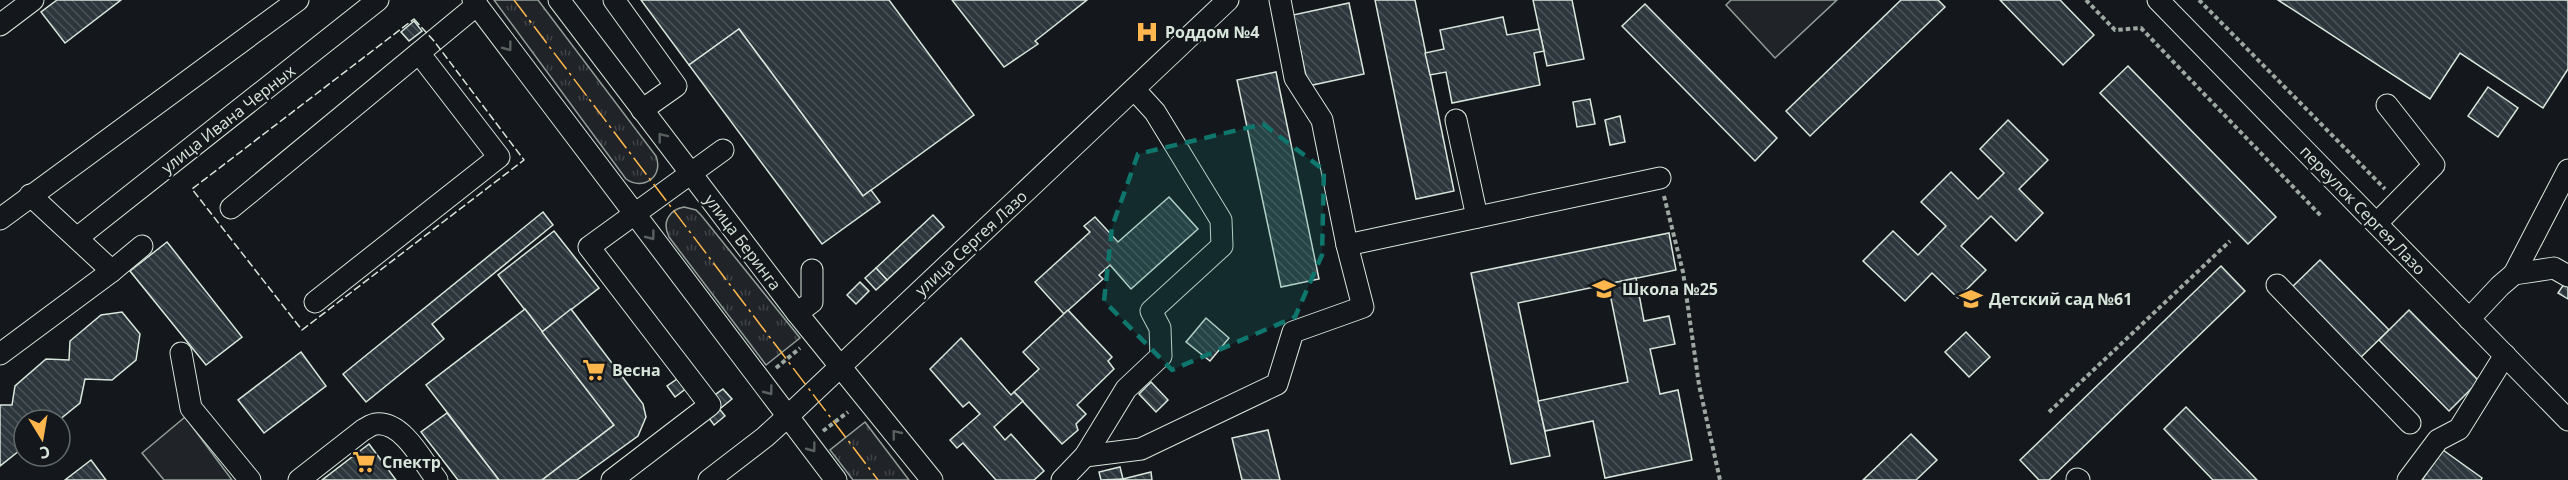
<svg xmlns="http://www.w3.org/2000/svg" width="2568" height="480" font-family="'Open Sans',sans-serif">
	<style>
		.grass { fill: url(#grass-tufts); stroke: #939e99; stroke-width: 1.5 }
		.park { fill: #202428; stroke: #939e99; stroke-width: 1.5 }
		.building { fill: url(#building-back-hatch); stroke: #d8e6dc; stroke-width: 1.5 }
		.lines { fill: none; stroke-linecap: round; stroke-linejoin: round }
		.minor-casing { stroke: #d8e6dc; stroke-width: 23 }
		.path { stroke: #9da8a2; stroke-width: 4; stroke-dasharray: 4.5 3; stroke-linecap: butt }
		.minor { stroke: #14181c; stroke-width: 21 }
		.fence { stroke: #d8e6dc; stroke-width: 1.5; stroke-dasharray: 8 3; stroke-linecap: butt }
		.power { stroke: #ffb74d; stroke-width: 1.5; stroke-dasharray: 21 4.5 3 4.5; stroke-linecap: butt }
		.oneway { stroke: #59605f }
		.marked { fill: #0f766e; fill-opacity: 0.2; stroke: #0f766e; stroke-width: 4.5; stroke-dasharray: 12 8; stroke-linejoin: round }
		.labels { text-anchor: middle; stroke-width: 4.5; stroke-linejoin: round; paint-order: stroke }
		.poi-label { font-size: 16px; font-weight: bold; fill: #d8e6dc; stroke: #14181c; text-anchor: start }
		.street-label { font-size: 16px; fill: #d8e6dc; stroke: #14181c }
	</style>
	<defs>
		<pattern id="grass-tufts" width="24" height="20" patternUnits="userSpaceOnUse" patternTransform="scale(1.5)"><rect width="24" height="20" fill="#202428"/><path d="M3 7l-1-3M5 7V3M7 7l1-3M15 17l-1-3M17 17v-4M19 17l1-3" fill="none" stroke="#404447"/></pattern>
		<pattern id="building-back-hatch" width="6" height="6" patternUnits="userSpaceOnUse" patternTransform="scale(1.5)"><rect width="6" height="6" fill="#2c363c"/><path d="M-1 5l2 2M0 0l6 6M5-1l2 2" fill="none" stroke="#4a5358"/></pattern>
	</defs>
	<rect width="100%" height="100%" fill="#14181c"/>
	<!-- grass -->
	<g class="grass">
		<path d="M494,0H538L656,156C664,177 643,191 626,179Z"/>
		<path d="M684,207L696,210L701,215L800,338L766,365L669,237C662,223 668,210 684,207Z"/>
		<polygon points="865,422 909,480 853,480 830,450"/>
	</g>
	<!-- park -->
	<g class="park">
		<polygon points="1731,0 1837,0 1775,58 1726,5"/>
		<polygon points="185,417 232,480 164,480 142,453"/>
	</g>
	<!-- building -->
	<g class="building">
		<polygon points="57,0 121,0 65,43 41,12"/>
		<polygon points="641,0 889,0 974,115 863,196 739,29 689,65"/>
		<polygon points="952,0 1087,0 1035,41 1038,44 1004,67"/>
		<polygon points="1375,0 1415,0 1454,191 1416,199"/>
		<polygon points="1533,0 1572,0 1584,59 1547,66"/>
		<polygon points="1901,0 1938,0 1945,7 1810,136 1786,111"/>
		<polygon points="2000,0 2060,0 2094,35 2063,65"/>
		<polygon points="2278,0 2568,0 2568,69 2543,108 2460,53 2430,99"/>
		<polygon points="1349,3 1364,74 1308,86 1293,15"/>
		<polygon points="1645,4 1777,138 1755,161 1622,26"/>
		<polygon points="1503,17 1507,35 1539,29 1544,51 1534,53 1540,85 1452,103 1446,72 1430,75 1425,53 1444,49 1440,30"/>
		<polygon points="414,21 422,31 409,41 401,32"/>
		<polygon points="739,29 863,196 871,190 880,202 822,244 689,65"/>
		<polygon points="2128,66 2276,217 2248,244 2100,93"/>
		<polygon points="1276,72 1319,279 1281,287 1237,80"/>
		<polygon points="2488,87 2518,108 2498,137 2468,116"/>
		<polygon points="1590,99 1595,124 1577,127 1573,102"/>
		<polygon points="1620,116 1625,142 1610,145 1605,120"/>
		<polygon points="2008,120 2048,160 2019,189 2043,213 2016,241 1991,216 1961,246 1986,270 1958,298 1932,273 1905,301 1863,261 1893,231 1918,255 1946,226 1921,202 1951,172 1978,199 2004,173 1980,149"/>
		<polygon points="1169,197 1198,229 1131,289 1110,265 1099,275 1103,279 1064,314 1035,282 1090,232 1084,226 1095,217 1118,242"/>
		<polygon points="543,212 553,225 432,324 444,339 366,402 343,374"/>
		<polygon points="933,215 944,227 887,280 876,268"/>
		<polygon points="554,231 599,288 542,332 498,275"/>
		<polygon points="1669,233 1676,270 1518,303 1550,456 1511,464 1471,273"/>
		<polygon points="167,242 242,337 206,365 130,271"/>
		<polygon points="2320,260 2389,330 2358,360 2289,290"/>
		<polygon points="2221,266 2245,291 2049,480 2039,480 2020,460"/>
		<polygon points="876,268 887,280 876,290 865,278"/>
		<polygon points="1636,278 1644,321 1669,316 1675,344 1650,349 1660,394 1678,390 1692,460 1605,478 1593,421 1545,431 1538,401 1628,382 1608,284"/>
		<polygon points="2568,278 2568,299 2558,293"/>
		<polygon points="860,282 869,291 856,304 847,295"/>
		<polygon points="525,309 614,425 542,480 499,480 426,385"/>
		<polygon points="571,309 643,404 646,417 638,436 577,480 542,480 614,425 542,332"/>
		<polygon points="1068,310 1112,357 1108,361 1114,369 1077,405 1086,414 1076,424 1078,430 1062,444 1014,392 1039,369 1023,352"/>
		<polygon points="2409,310 2479,381 2449,411 2379,340"/>
		<polygon points="122,312 140,334 136,360 112,380 85,379 80,403 59,420 24,420 24,447 0,466 0,405 12,405 15,386 46,359 69,360 70,341 101,315"/>
		<polygon points="1206,318 1229,338 1210,361 1186,342"/>
		<polygon points="1966,332 1990,357 1969,377 1945,352"/>
		<polygon points="961,338 1011,395 1014,392 1023,401 994,427 1005,440 1011,434 1044,471 1034,480 996,480 963,443 957,448 950,440 980,414 969,402 963,407 930,369"/>
		<polygon points="301,352 326,386 264,433 238,400"/>
		<polygon points="680,377 688,387 675,397 667,386"/>
		<polygon points="1151,382 1168,400 1156,412 1139,394"/>
		<polygon points="723,389 732,399 721,408 712,397"/>
		<polygon points="717,406 725,416 714,425 706,414"/>
		<polygon points="2186,407 2257,480 2213,480 2164,429"/>
		<polygon points="447,413 499,480 458,480 421,432"/>
		<polygon points="1268,430 1280,480 1242,480 1232,438"/>
		<polygon points="1911,434 1937,460 1916,480 1863,480"/>
		<polygon points="369,444 396,480 322,480"/>
		<polygon points="2443,450 2482,478 2481,480 2422,480"/>
		<polygon points="91,460 106,480 65,480"/>
		<polygon points="1120,467 1123,479 1101,480 1099,472"/>
		<polygon points="1151,472 1152,480 1117,480 1123,479"/>
	</g>
	<g class="lines">
		<!-- minor casing -->
		<g class="minor-casing">
			<g id="minor">
				<polyline points="473,0 836,480"/>
				<polyline points="559,0 797,313 932,480"/>
				<polyline points="614,0 676,86 642,110"/>
				<polyline points="1280,0 1295,78 1322,120 1347,245 1660,178"/>
				<polyline points="2158,0 2568,420"/>
				<polyline points="0,25 33,0"/>
				<polyline points="1456,120 1477,217"/>
				<polyline points="30,195 112,271"/>
				<polyline points="231,208 477,5"/>
				<polyline points="0,219 298,0"/>
				<polyline points="2377,223 2434,165 2387,105"/>
				<polyline points="77,238 378,0"/>
				<polyline points="2514,274 2568,170"/>
				<polyline points="2277,285 2410,423"/>
				<polyline points="315,302 499,157 419,53"/>
				<polyline points="797,313 812,302 812,270"/>
				<polyline points="2469,319 2500,286 2514,274 2554,268 2568,276"/>
				<polyline points="181,353 191,408 250,480"/>
				<polyline points="0,354 112,271 142,246"/>
				<polyline points="1085,456 1141,449 1277,384 1293,332 1363,307 1347,245"/>
				<polyline points="2077,479 2079,480"/>
				<path d="M299,480L363,430C367,428 372,424 376,424C403,421 423,462 437,480"/>
				<polyline points="612,480 710,405 589,247 723,150"/>
				<polyline points="709,480 765,437 788,416 1228,0"/>
				<polyline points="1062,480 1085,456 1126,389 1161,356 1160,328 1151,311 1222,246 1221,220 1155,112 1134,89"/>
				<polyline points="2408,480 2438,440 2459,429 2505,355"/>
			</g>
		</g>
		<!-- path -->
		<g class="path">
			<polyline points="2086,0 2115,30 2141,28 2322,217"/>
			<polyline points="2199,0 2385,189"/>
			<polyline points="1664,196 1683,272 1699,385 1720,480"/>
			<polyline points="776,368 800,348"/>
			<polyline points="2049,412 2230,241"/>
			<polyline points="823,431 848,412"/>
		</g>
		<!-- minor -->
		<use href="#minor" class="minor"/>
		<!-- fence -->
		<polygon class="fence" points="414,19 434,41 524,160 302,330 192,189"/>
		<!-- power -->
		<polyline class="power" points="514,0 878,480"/>
	</g>
	<!-- one-way arrows -->
	<defs><path id="oneway-chevron" d="M-2-3.5L2.5 0L-2 3.5" fill="none" stroke-width="1.6" stroke-linecap="round" stroke-linejoin="round" transform="scale(1.5)"/></defs>
	<g class="oneway">
		<use href="#oneway-chevron" transform="translate(508 47) rotate(53)"/>
		<use href="#oneway-chevron" transform="translate(662 137) rotate(-128)"/>
		<use href="#oneway-chevron" transform="translate(651 236) rotate(53)"/>
		<use href="#oneway-chevron" transform="translate(769 391) rotate(53)"/>
		<use href="#oneway-chevron" transform="translate(896 434) rotate(-129)"/>
		<use href="#oneway-chevron" transform="translate(812 448) rotate(53)"/>
	</g>
	<!-- marked area -->
	<path class="marked" d="M1263,124L1324,170L1322,255L1295,317L1172,370L1104,301L1112,227L1138,154Z"/>
	<!-- icons -->
	<defs>
		<g id="hospital-bare" transform="scale(1.8)"><path d="M-5-5h3v3.5h4V-5h3V5h-3V1.5h-4V5h-3Z" fill="#ffb74d" stroke="#14181c" stroke-width="2.5" paint-order="stroke"/></g>
		<g id="school-bare" transform="scale(1.8)"><path d="M0-5L7-2L0 1L-7-2ZM-4 1L0 2.5L4 1V4Q0 6-4 4Z" fill="#ffb74d" stroke="#14181c" stroke-width="2.5" paint-order="stroke"/></g>
		<g id="supermarket-bare" transform="scale(1.8)"><path d="M-6-5.5h2.5l.6 2H6L4.5 2H-2.5L-4.4-4H-6ZM-1.5 3.2a1.3 1.3 0 1 0 .1 0ZM3 3.2a1.3 1.3 0 1 0 .1 0Z" fill="#ffb74d" stroke="#14181c" stroke-width="2.5" paint-order="stroke"/></g>
	</defs>
	<g fill-rule="evenodd">
		<use href="#hospital-bare" x="1147" y="32"/>
		<use href="#school-bare" x="1604" y="289"/>
		<use href="#school-bare" x="1971" y="299"/>
		<use href="#supermarket-bare" x="594" y="370"/>
		<use href="#supermarket-bare" x="364" y="462"/>
	</g>
	<g class="labels">
		<!-- poi labels -->
		<g class="poi-label">
			<text x="1165" y="38">Роддом №4</text>
			<text x="1622" y="295">Школа №25</text>
			<text x="1989" y="305">Детский сад №61</text>
			<text x="612" y="376">Весна</text>
			<text x="382" y="468">Спектр</text>
		</g>
		<!-- street labels -->
		<g class="street-label">
			<text transform="translate(228 119) rotate(-38)" y="6">улица Ивана Черных</text>
			<text transform="translate(2363 210) rotate(46)" y="6">переулок Сергея Лазо</text>
			<text transform="translate(743 242) rotate(53)" y="6">улица Беринга</text>
			<text transform="translate(971 243) rotate(-43)" y="6">улица Сергея Лазо</text>
		</g>
	</g>
	<!-- north arrow -->
	<g transform="translate(42 438) rotate(169)"><circle r="28" fill="#14181c" stroke="#626a69" stroke-width="1.5"/>
	<path d="M0-4.5L10 22L0 15L-10 22Z" fill="#ffb74d"/>
	<text y="-9" font-size="16" font-weight="bold" text-anchor="middle" fill="#d8e6dc">С</text>
	</g>
</svg>
